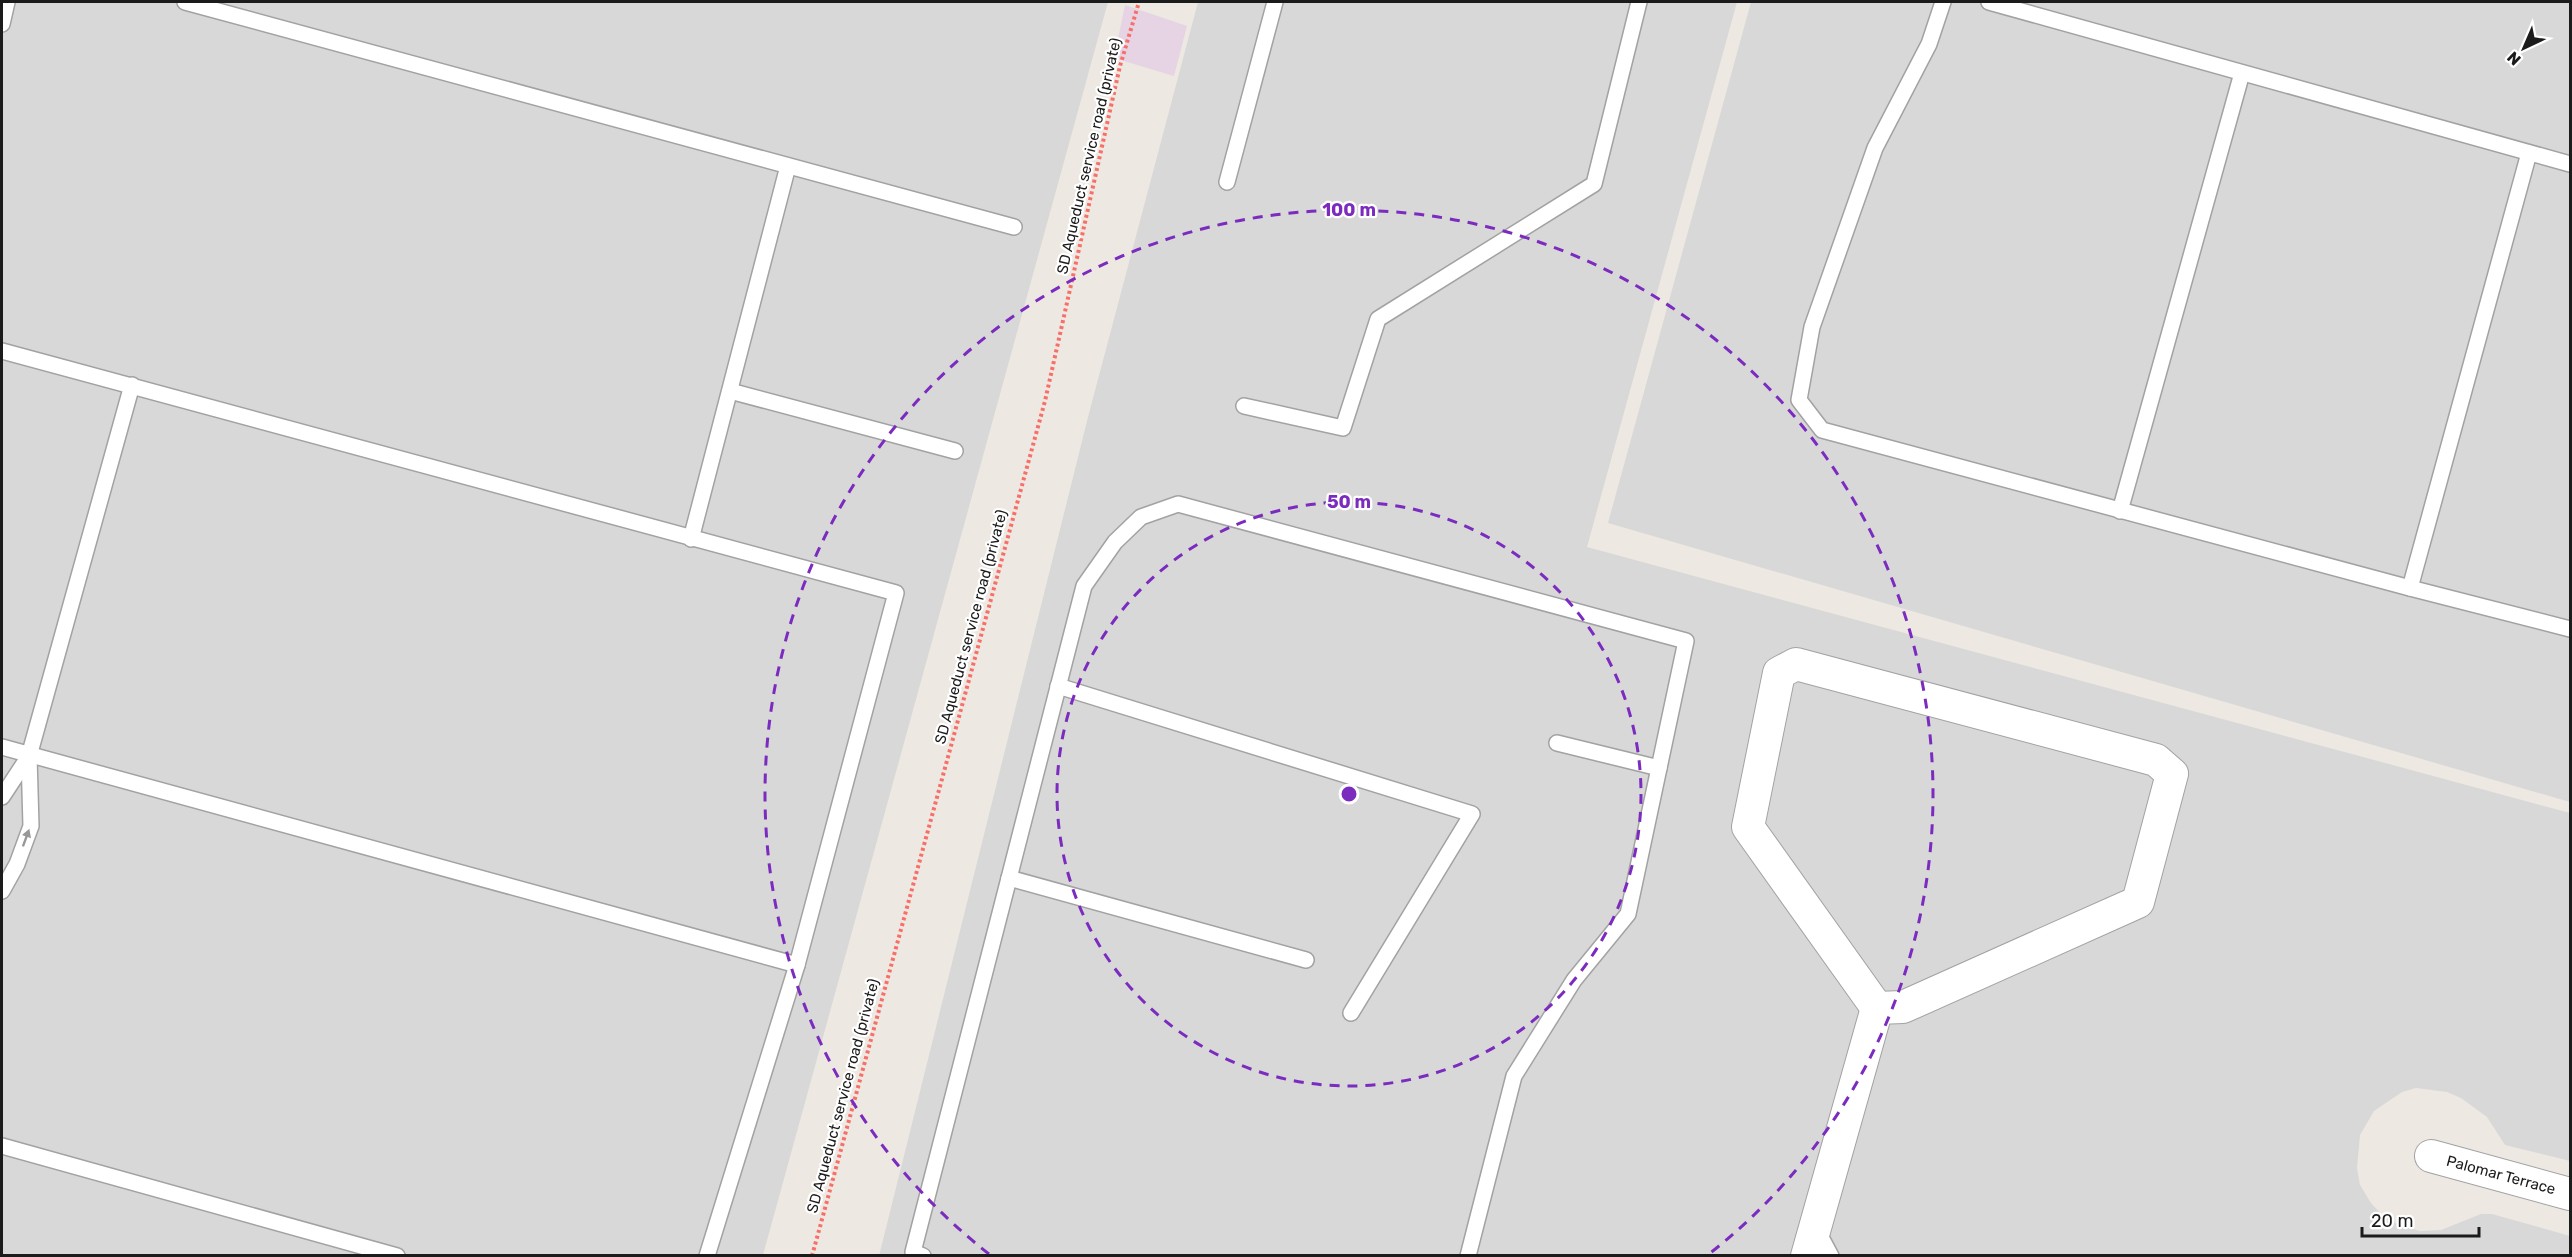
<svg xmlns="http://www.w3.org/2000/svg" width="2572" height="1257" font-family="Rubik,sans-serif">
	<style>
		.residential { fill: #d9d8d8 }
		.industrial { fill: #e6d3e3 }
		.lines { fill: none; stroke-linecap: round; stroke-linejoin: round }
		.service-casing { stroke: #a2a2a2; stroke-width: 18 }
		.minor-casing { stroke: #a2a2a2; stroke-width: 34 }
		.path { stroke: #f76f68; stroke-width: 4; stroke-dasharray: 3 3; stroke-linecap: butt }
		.service { stroke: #fff; stroke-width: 15 }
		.minor { stroke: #fff; stroke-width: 32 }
		.oneway { fill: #989898 }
		.ring { fill: none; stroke: #7b2cbf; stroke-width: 3; stroke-dasharray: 10 8 }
		.labels { text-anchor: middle; stroke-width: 4.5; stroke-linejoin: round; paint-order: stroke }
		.street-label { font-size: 15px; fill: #1b1b1b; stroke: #fff }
		.centre { fill: #7b2cbf; stroke: #fff; stroke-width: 3 }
		.ring-label { font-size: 18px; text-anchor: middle; font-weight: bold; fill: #7b2cbf; stroke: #fff; stroke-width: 4.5; stroke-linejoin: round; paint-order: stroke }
	</style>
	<rect width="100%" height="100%" fill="#ede8e1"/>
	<!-- residential -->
	<g class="residential">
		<polygon points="2,2 1108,2 763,1255 2,1256"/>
		<polygon points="1198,2 1737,2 1587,547 2570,813 2570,1161 2505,1145 2487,1117 2461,1098 2447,1092 2416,1088 2402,1092 2374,1111 2360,1135 2357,1168 2360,1185 2371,1203 2383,1216 2399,1225 2420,1231 2441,1230 2481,1214 2492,1214 2570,1236 2570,1255 879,1256 1088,417"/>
		<polygon points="1751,2 2570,2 2570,802 1608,523"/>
	</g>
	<!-- industrial -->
	<polygon class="industrial" points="1125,5 1187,26 1174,76 1114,58"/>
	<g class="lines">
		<!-- service casing -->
		<g class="service-casing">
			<g id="service">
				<polyline points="185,2 1014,227"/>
				<polyline points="1943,2 1929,44 1875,148 1812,327 1799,400 1822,430 2410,588 2570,629"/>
				<polyline points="1989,2 2570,164"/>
				<polyline points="2,24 7,2"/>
				<polyline points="1227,182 1275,2"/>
				<polyline points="2,351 896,593 797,965 707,1256"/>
				<polyline points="730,391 955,451"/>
				<polyline points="1244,406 1343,428 1378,319 1594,184 1639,2"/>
				<polyline points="2120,511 2242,73"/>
				<polyline points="691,539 788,166"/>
				<polyline points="2410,588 2529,153"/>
				<polyline points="1058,686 1472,814 1351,1013"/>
				<polyline points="1557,743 1659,768"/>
				<polyline points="2,747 797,965"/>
				<polyline points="2,797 29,756"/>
				<polyline points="1009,878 1306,960"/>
				<polyline points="2,891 17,864 31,826 29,756 132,385"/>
				<polyline points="2,1146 397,1256"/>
				<polyline points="1816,1228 1831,1256"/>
				<polyline points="923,1256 913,1252 1084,586 1115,542 1141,517 1178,504 1686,641 1628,914 1574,980 1514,1076 1468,1256"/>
			</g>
		</g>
		<!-- minor casing -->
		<g class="minor-casing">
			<g id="minor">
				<polygon points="1796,664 2156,760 2172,774 2138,902 1903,1007 1877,1008 1748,827 1779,673"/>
				<polyline points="2431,1156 2570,1194"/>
				<polyline points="1807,1256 1877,1008"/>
			</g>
		</g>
		<!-- path -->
		<polyline class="path" points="812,1256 1045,401 1120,66 1139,2"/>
		<!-- service -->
		<use href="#service" class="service"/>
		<!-- minor -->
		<use href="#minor" class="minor"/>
	</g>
	<!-- one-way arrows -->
	<defs><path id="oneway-solid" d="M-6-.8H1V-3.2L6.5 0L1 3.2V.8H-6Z" transform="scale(1.5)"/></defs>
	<use class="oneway" href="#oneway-solid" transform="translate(26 838) rotate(-70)"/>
	<!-- distance rings -->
	<g class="ring">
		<circle cx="1349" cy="794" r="292"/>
		<path d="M989 1254A584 584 0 1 1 1709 1254"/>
	</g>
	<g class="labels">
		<!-- street labels -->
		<g class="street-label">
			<text transform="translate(1089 156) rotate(-77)" y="5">SD Aqueduct service road (private)</text>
			<text transform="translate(971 627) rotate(-75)" y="5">SD Aqueduct service road (private)</text>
			<text transform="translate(843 1096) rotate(-75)" y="5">SD Aqueduct service road (private)</text>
			<text transform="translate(2501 1175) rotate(15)" y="5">Palomar Terrace</text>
		</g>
	</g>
	<circle cx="1349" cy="794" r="9" class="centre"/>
	<g class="ring-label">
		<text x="1349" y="216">100 m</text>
		<text x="1349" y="508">50 m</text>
	</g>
	<!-- border -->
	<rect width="2572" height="1257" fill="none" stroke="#1b1b1b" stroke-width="6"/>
	<!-- north arrow -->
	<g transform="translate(2524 48) rotate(224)" stroke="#ffffff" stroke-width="4.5" paint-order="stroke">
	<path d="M0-4.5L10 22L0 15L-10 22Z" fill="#1b1b1b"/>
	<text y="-9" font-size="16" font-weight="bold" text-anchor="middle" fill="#1b1b1b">N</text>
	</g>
	<!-- scale -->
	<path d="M2362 1227v9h117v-9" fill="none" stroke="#1b1b1b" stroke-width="3"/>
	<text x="2371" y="1227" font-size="18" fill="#1b1b1b" stroke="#ffffff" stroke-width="4.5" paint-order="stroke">20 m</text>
</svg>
